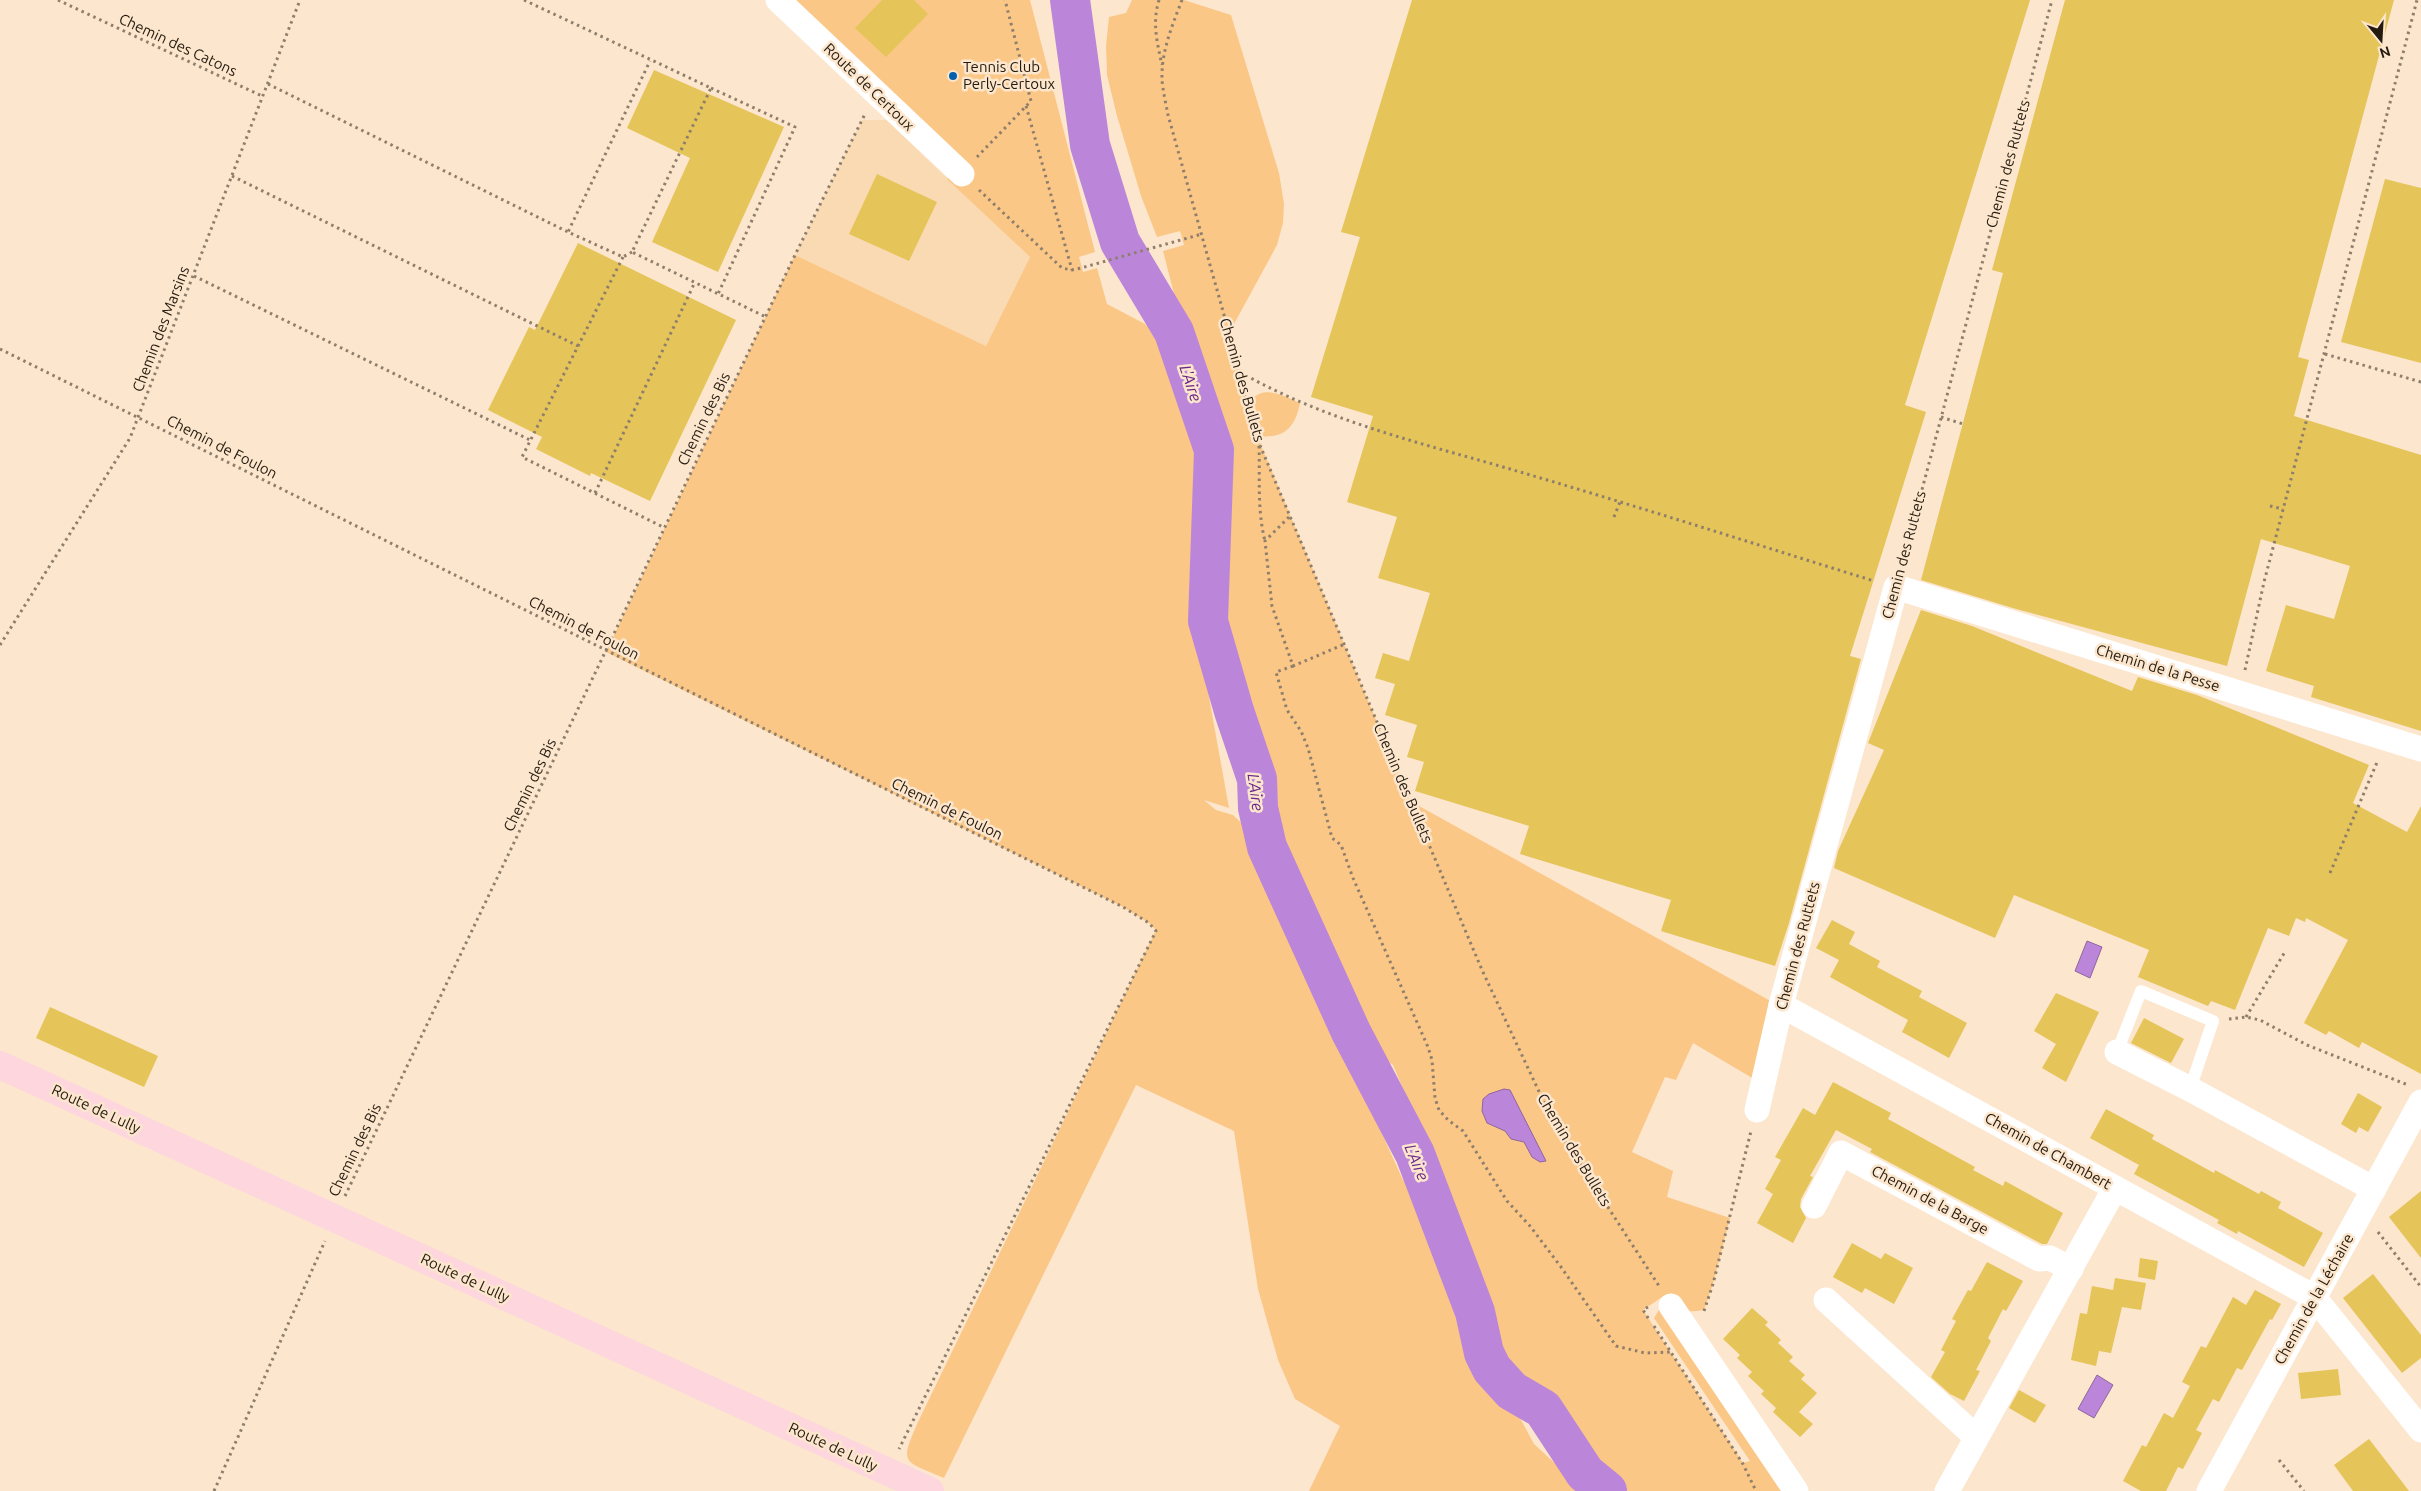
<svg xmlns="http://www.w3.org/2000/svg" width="2421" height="1491" font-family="Ubuntu,sans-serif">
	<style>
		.built { fill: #fadab3 }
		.green { fill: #fbc786 }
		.water { fill: #bb86da; stroke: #8e669d }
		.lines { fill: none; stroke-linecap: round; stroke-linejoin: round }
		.river { stroke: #bb86da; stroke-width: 40 }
		.building { fill: #e5c459 }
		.path { stroke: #8e7e6c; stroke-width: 3; stroke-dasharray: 2.5 4; stroke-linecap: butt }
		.lane { stroke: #fff; stroke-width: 12 }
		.street { stroke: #fff; stroke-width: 25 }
		.secondary { stroke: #fdd7dd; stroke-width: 28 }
		.poi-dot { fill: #0460ad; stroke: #fce6cd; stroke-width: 2 }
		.labels { text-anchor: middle; stroke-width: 5; stroke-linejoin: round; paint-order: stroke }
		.street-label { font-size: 15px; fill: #241a0e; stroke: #fce6cd }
		.poi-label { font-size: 15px; fill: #241a0e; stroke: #fce6cd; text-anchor: start }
		.water-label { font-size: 16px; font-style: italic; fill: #692689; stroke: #fce6cd }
	</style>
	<rect width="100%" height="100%" fill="#fce6cd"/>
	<!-- built -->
	<polygon class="built" points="862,120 886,120 1030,257 986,346 795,255"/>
	<!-- green -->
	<g class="green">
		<path d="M792,0H1030L1095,252L1079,257L1083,272L1097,268L1107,304L1145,324L1164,344L1202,455L1201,557L1192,603L1229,808L1204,800L1216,810L1233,815L1251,832V847L1282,905L1310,974L1402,1178L1433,1225L1459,1302L1456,1318L1478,1373L1501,1401L1514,1407L1534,1444L1585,1491H1309L1340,1426L1295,1399L1278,1360L1258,1289L1234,1131L1136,1085L944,1478C903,1460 899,1465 918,1422L1156,930L1149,923L1123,907L606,652L795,255L986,346L1030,257L947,179L963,164Z"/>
		<path d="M1132,0H1184L1231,15L1279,173L1284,204L1283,223L1277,245L1228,335L1240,372L1248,411C1249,408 1250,403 1252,400C1263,384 1287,397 1300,403C1295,429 1283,439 1257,436L1410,801L1776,1004L1759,1082L1693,1043L1676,1080L1665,1077L1632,1152L1673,1171L1667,1197L1730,1218L1713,1284L1704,1310C1685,1313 1675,1312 1665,1295L1643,1310L1743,1463L1750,1461L1654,1318L1659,1310L1668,1312L1787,1491H1619L1585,1460L1548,1404L1496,1351L1488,1332L1478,1290L1460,1246L1431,1155L1393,1065L1386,1060L1363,1020L1303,894L1276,823L1270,775L1254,742L1216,620L1226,484L1218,424L1180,317L1163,251L1184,245L1180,231L1157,237L1141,196L1117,116L1107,75L1106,46L1109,17L1126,13Z"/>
	</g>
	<!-- water -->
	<g class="water">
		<polygon points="2087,941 2102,947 2090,978 2075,971"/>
		<polygon points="1504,1089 1510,1090 1546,1161 1540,1162 1532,1157 1524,1142 1511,1139 1505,1131 1487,1123 1482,1111 1483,1099 1489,1094"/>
		<polygon points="2097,1375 2113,1385 2094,1418 2078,1409"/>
	</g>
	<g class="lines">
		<!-- river -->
		<polyline class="river" points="1070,0 1090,145 1120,242 1174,332 1214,450 1208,621 1234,711 1257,779 1258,808 1267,847 1351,1032 1415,1154 1475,1312 1484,1353 1492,1369 1512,1391 1543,1409 1585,1473 1607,1491"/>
	</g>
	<!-- building -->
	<g class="building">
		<polygon points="882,0 914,0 928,14 886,57 855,28"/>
		<polygon points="1412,0 2030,0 1905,405 1926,412 1850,656 1861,659 1789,923 1775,966 1661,931 1671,900 1520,854 1529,826 1415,791 1424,762 1407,757 1417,725 1385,715 1395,684 1375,678 1383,653 1409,661 1430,593 1378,578 1397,517 1347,502 1373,416 1311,397 1360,237 1341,232"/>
		<polygon points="2065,0 2394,0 2298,357 2309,360 2294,416 2421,455 2421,731 2311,697 2314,686 2266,671 2286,605 2334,619 2350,566 2261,539 2227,666 2016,609 1921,580 2003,273 1992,270"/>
		<polygon points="654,70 784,127 718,272 652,242 690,158 627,128"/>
		<polygon points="877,174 937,202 909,261 849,234"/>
		<polygon points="2385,179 2421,188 2421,363 2341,342"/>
		<polygon points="578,243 736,320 650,501 591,473 590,476 536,449 542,437 488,410 529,327 535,330"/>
		<polygon points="1921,610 1972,626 2132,691 2138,677 2197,695 2369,765 2353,803 2407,832 2421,806 2421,1074 2362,1042 2359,1048 2329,1031 2326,1035 2304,1023 2348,940 2306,918 2305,922 2296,918 2289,936 2268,928 2235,1010 2211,1001 2208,1006 2138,977 2149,950 2014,895 1995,938 1834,868 1838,851 1884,750 1868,743"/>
		<polygon points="1832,920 1855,932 1849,944 1880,961 1877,967 1922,991 1919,997 1967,1023 1949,1058 1902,1032 1908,1020 1830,977 1839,960 1816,948"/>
		<polygon points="2056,993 2099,1012 2066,1082 2042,1068 2056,1044 2034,1031"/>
		<polygon points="50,1007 158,1056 144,1087 36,1038"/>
		<polygon points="2144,1018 2184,1039 2171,1063 2131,1043"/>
		<polygon points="1833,1082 1891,1113 1888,1119 1975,1167 1973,1170 2003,1186 2005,1181 2063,1213 2047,1244 2042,1244 1870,1152 1872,1149 1836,1130 1810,1176 1813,1177 1801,1199 1800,1207 1806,1218 1793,1243 1757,1223 1773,1194 1765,1189 1781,1160 1775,1157 1803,1108 1815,1115"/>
		<polygon points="2358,1093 2382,1107 2368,1132 2359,1127 2356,1133 2341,1124"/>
		<polygon points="2106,1109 2154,1135 2152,1139 2214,1173 2215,1170 2259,1194 2261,1191 2281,1202 2278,1208 2323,1233 2304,1267 2238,1231 2237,1234 2217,1223 2219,1220 2134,1174 2139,1165 2090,1138"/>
		<polygon points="2421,1191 2421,1258 2389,1217"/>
		<polygon points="1852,1243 1881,1259 1885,1253 1913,1268 1894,1304 1865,1288 1862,1293 1833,1277"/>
		<polygon points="2140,1258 2158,1261 2155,1280 2138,1277"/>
		<polygon points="1987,1262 2023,1281 2006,1311 2003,1309 1988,1338 1991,1341 1976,1370 1980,1371 1964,1401 1950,1394 1931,1377 1945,1352 1941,1350 1956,1321 1952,1319 1968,1290 1971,1291"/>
		<polygon points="2373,1274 2421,1335 2421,1358 2402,1373 2343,1298"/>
		<polygon points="2115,1278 2146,1283 2141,1310 2122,1307 2111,1353 2099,1351 2096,1366 2071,1360 2080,1313 2087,1314 2092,1286 2113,1290"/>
		<polygon points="2255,1290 2281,1304 2272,1320 2270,1319 2242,1370 2237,1368 2219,1402 2213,1399 2196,1430 2202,1433 2183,1469 2178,1467 2166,1491 2141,1491 2123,1481 2142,1445 2146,1447 2164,1413 2173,1418 2190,1386 2182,1382 2201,1346 2206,1348 2233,1297 2246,1305"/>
		<polygon points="1752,1308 1768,1322 1765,1325 1781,1340 1778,1343 1793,1357 1789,1361 1805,1375 1801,1379 1817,1393 1799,1412 1813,1424 1800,1437 1773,1412 1776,1408 1761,1394 1764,1391 1748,1376 1752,1372 1737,1358 1740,1355 1723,1339"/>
		<polygon points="2338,1369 2341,1395 2301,1399 2298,1373"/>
		<polygon points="2019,1390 2046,1405 2035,1423 2009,1408"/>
		<polygon points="2369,1439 2409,1491 2353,1491 2334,1465"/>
	</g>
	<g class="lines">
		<!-- path -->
		<g class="path">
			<polyline points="58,0 262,96"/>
			<polyline points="524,0 711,88 632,252 766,317"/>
			<path d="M1159,0C1152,23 1157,42 1162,65"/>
			<path d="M1182,0C1172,26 1161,52 1162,80C1163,92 1166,104 1168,115L1240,372L1248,412L1259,443L1482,970L1542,1098L1558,1130L1659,1286"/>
			<polyline points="268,84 568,232"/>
			<polyline points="711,88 795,127 718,294"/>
			<polyline points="1026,106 1072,270"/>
			<polyline points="977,157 1031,101 1005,0"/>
			<polyline points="232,176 578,346"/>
			<polyline points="979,190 1062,268 1072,270 1081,268 1202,234"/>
			<polyline points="632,252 623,257 568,232 650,61"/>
			<polyline points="623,257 522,457 665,528"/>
			<polyline points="194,276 530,440"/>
			<polyline points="0,349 1123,907 1149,923 1156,931 899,1449"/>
			<polyline points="2325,354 2421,382"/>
			<path d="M1240,372C1329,423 1430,445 1527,474C1643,508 1758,545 1874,581"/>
			<polyline points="1941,417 1963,424"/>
			<path d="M1259,446C1260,478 1257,510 1265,541"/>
			<polyline points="595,493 695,282"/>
			<polyline points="2270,506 2283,509"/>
			<polyline points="1289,517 1265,541 1272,606 1293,666 1345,644"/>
			<polyline points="1614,517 1620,502"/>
			<polyline points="1902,565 2052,0"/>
			<polyline points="0,645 130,438 300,0"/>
			<polyline points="1293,666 1276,672 1287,710 1301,731 1308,748 1332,838 1341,845 1353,878 1428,1047 1432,1060 1435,1098 1439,1110 1448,1120 1463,1131 1507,1201 1530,1226 1561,1267 1616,1346 1645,1353 1671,1352"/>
			<polyline points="2245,670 2264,582 2417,0"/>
			<polyline points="2330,873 2378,760"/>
			<polyline points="2246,1017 2286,950"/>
			<polyline points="2229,1019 2246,1017 2260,1020 2307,1045 2408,1085"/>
			<polyline points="345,1196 795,255 865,114"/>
			<polyline points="2378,1232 2421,1287"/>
			<polyline points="1648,1307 1643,1310 1650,1321"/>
			<polyline points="1704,1311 1713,1284 1751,1131"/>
			<polyline points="1654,1326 1743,1464 1756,1491"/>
			<polyline points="2279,1460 2304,1491"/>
			<polyline points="214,1491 325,1241"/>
		</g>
		<!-- lane -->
		<polyline class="lane" points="2117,1052 2141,991 2213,1021 2190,1089"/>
		<!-- street -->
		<g class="street">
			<polyline points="778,0 962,174"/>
			<polyline points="1781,1005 2314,1297 2421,1430"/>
			<polyline points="2117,1052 2190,1089 2374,1189"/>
			<polyline points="1757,1110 1781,1005 1896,587 2421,749"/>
			<polyline points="1814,1206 1841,1153 2039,1259 2050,1258 2071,1269"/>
			<polyline points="1826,1300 1976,1437"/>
			<polyline points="1671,1306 1796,1491"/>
			<polyline points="1947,1491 2115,1188"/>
			<polyline points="2209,1491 2421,1102"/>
		</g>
		<!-- secondary -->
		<polyline class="secondary" points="0,1065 930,1491"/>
	</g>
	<!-- markers -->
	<circle class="poi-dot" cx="953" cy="76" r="5"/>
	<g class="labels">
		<!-- street labels -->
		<g class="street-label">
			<text transform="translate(178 45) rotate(25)" y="5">Chemin des Catons</text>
			<text transform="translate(869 87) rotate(44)" y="5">Route de Certoux</text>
			<text transform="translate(2008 164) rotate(-75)" y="5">Chemin des Ruttets</text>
			<text transform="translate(161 329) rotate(-69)" y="5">Chemin des Marsins</text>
			<text transform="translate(1242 380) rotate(74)" y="5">Chemin des Bullets</text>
			<text transform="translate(704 419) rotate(-64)" y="5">Chemin des Bis</text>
			<text transform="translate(222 447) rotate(27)" y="5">Chemin de Foulon</text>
			<text transform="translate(1904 555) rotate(-75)" y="5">Chemin des Ruttets</text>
			<text transform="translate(584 628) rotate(27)" y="5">Chemin de Foulon</text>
			<text transform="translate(2158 668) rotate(17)" y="5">Chemin de la Pesse</text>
			<text transform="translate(1403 783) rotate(67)" y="5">Chemin des Bullets</text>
			<text transform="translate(530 785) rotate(-64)" y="5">Chemin des Bis</text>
			<text transform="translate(947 809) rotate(26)" y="5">Chemin de Foulon</text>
			<text transform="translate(1798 946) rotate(-75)" y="5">Chemin des Ruttets</text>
			<text transform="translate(96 1109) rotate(25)" y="5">Route de Lully</text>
			<text transform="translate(355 1150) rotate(-64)" y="5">Chemin des Bis</text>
			<text transform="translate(1574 1150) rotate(59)" y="5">Chemin des Bullets</text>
			<text transform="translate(2048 1151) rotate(29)" y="5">Chemin de Chambert</text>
			<text transform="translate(1930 1200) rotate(28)" y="5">Chemin de la Barge</text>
			<text transform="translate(465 1278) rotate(25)" y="5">Route de Lully</text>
			<text transform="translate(2314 1299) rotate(-61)" y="5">Chemin de la Léchaire</text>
			<text transform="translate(833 1447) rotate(25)" y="5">Route de Lully</text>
		</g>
		<!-- poi labels -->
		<g class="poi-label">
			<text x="963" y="72">Tennis Club<tspan x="963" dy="17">Perly-Certoux</tspan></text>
		</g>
		<!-- water labels -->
		<g class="water-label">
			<text transform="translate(1191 383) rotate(71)" y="6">L'Aire</text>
			<text transform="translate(1256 792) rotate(82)" y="6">L'Aire</text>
			<text transform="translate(1417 1162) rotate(67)" y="6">L'Aire</text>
		</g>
	</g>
	<!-- north arrow -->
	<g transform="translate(2381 40) rotate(162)" stroke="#fce6cd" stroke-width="4" paint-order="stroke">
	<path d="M0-4L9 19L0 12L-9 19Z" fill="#241a0e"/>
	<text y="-8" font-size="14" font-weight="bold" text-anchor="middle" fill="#241a0e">N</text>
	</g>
</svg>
